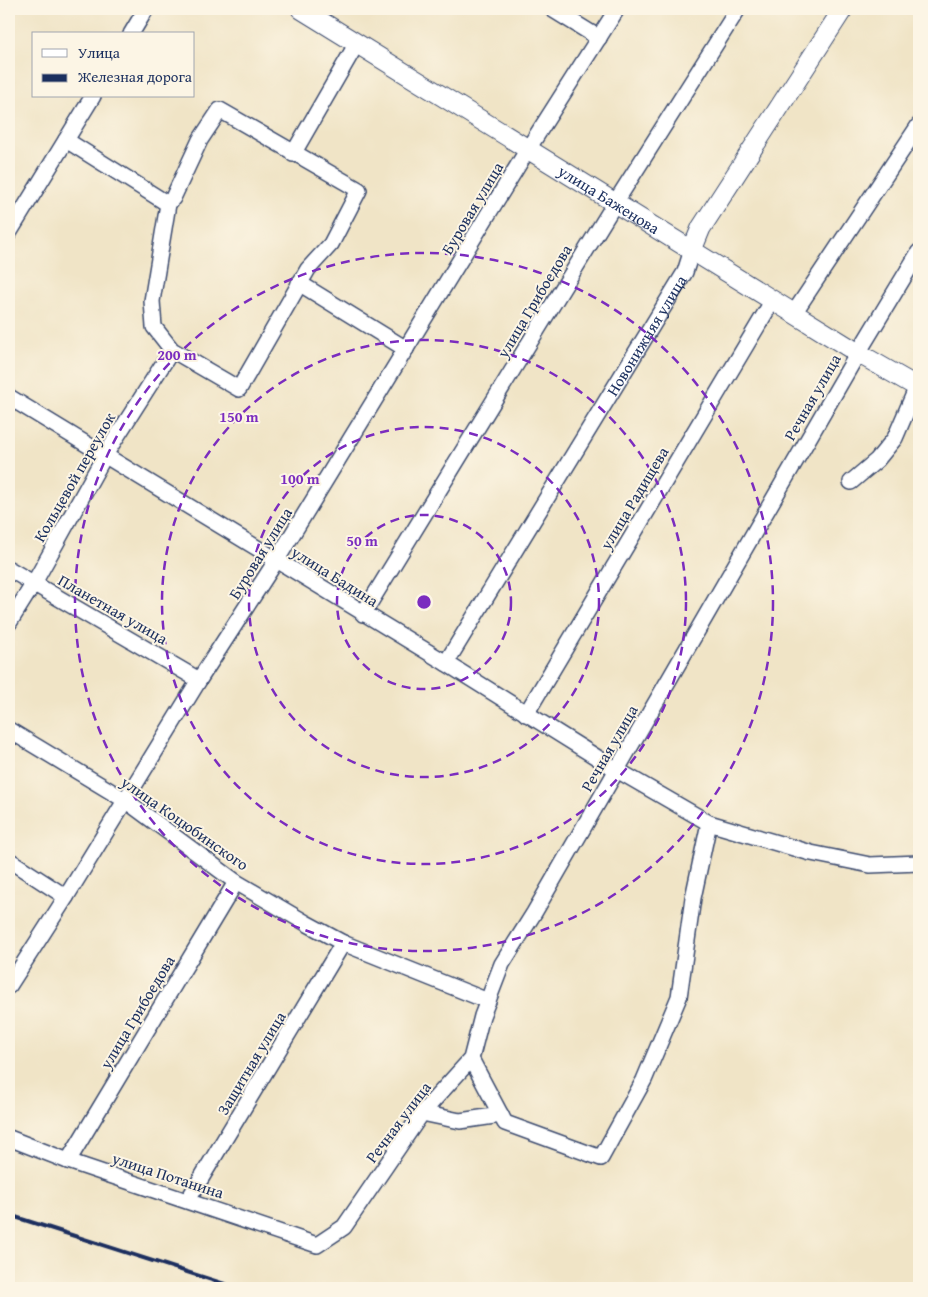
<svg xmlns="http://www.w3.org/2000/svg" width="928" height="1297" font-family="'Gentium Book Plus',serif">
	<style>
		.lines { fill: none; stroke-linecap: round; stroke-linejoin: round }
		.minor-casing { stroke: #3b4a6e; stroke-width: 18 }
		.major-casing { stroke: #3b4a6e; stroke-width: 21 }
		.minor { stroke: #fff; stroke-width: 15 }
		.major { stroke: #fff; stroke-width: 19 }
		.rail { stroke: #1b2f5e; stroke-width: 4 }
		.ring { fill: none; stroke: #7b2cbf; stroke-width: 2.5; stroke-dasharray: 9 6 }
		.labels { text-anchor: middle; stroke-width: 4; stroke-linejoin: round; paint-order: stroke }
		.street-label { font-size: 16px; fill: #1b2f5e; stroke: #fcf5e5 }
		.centre { fill: #7b2cbf; stroke: #fcf5e5; stroke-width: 2.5 }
		.ring-label { font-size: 15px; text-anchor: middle; font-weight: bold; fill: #7b2cbf; stroke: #fcf5e5; stroke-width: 4; stroke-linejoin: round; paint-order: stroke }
	</style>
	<rect width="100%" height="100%" fill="#fcf5e5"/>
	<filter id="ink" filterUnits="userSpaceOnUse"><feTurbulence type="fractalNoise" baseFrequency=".02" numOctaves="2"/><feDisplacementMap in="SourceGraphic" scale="10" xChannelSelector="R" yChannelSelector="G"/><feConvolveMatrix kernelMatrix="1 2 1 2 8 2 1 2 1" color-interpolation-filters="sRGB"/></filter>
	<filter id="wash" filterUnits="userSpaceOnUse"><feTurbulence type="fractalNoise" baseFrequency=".0096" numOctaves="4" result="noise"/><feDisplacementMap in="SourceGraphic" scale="20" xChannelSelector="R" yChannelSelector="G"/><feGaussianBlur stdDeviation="1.12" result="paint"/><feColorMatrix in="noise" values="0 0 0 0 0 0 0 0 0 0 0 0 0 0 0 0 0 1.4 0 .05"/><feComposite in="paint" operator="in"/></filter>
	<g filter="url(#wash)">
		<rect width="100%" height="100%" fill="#f0e4c6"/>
	</g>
	<g filter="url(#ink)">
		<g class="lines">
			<!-- minor casing -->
			<g class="minor-casing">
				<g id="minor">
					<polyline points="552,9 599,38"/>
					<polyline points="131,34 146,9"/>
					<polyline points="66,140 168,204"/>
					<polyline points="293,154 357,43"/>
					<polyline points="9,233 93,96"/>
					<polyline points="299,283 406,349"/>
					<polyline points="794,313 919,125"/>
					<polyline points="9,397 446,663 617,770 709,823 811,853 870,865 919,863"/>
					<polyline points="851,482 877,460 895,438 919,382"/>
					<polyline points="9,569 199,680"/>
					<polyline points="363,614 615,203 738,9"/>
					<polyline points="9,623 34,583 105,455 172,350 154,327 152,301 168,204 173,198 200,140 220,110 359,190 331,244 308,269 239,389 172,350"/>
					<path id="s1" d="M446,663L685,272L692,250"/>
					<polyline points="526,714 773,300"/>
					<polyline points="9,730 125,800 236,882 306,923 343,943 488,1001"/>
					<polyline points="9,860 66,897"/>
					<polyline points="9,986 66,897 199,680 276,561 528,149 617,9"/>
					<polyline points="471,1059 505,1123 601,1158 644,1080 679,997 693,898 709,823"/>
					<polyline points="422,1113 460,1121 501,1115"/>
					<polyline points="9,1138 68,1161 317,1245 344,1227 422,1113 471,1059 482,1016 502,964 534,913 858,353 919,252"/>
					<polyline points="68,1161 236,882"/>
					<polyline points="188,1200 343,943"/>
				</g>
			</g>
			<!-- major casing -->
			<g class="major-casing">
				<g id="major">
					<path id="s2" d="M301,9L858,353L919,388"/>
					<polyline points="692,250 701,228 843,9"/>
				</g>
			</g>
			<!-- minor -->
			<use href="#minor" class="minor"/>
			<!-- major -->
			<use href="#major" class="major"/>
			<!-- rail -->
			<polyline class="rail" points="9,1215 237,1288"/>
		</g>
	</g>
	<!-- distance rings -->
	<g class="ring">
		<circle cx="424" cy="602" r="87"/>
		<circle cx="424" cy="602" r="175"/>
		<circle cx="424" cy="602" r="262"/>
		<circle cx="424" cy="602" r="349"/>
	</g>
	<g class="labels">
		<!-- street labels -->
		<g class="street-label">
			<text dy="6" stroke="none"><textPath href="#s2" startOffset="362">улица Баженова</textPath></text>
			<text transform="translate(472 208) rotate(-59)" y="6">Буровая улица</text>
			<text transform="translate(534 301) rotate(-59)" y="6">улица Грибоедова</text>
			<text dy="6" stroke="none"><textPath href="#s1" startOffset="384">Новонижняя улица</textPath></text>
			<text transform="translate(812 397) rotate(-60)" y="6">Речная улица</text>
			<text transform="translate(74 477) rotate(-60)" y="6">Кольцевой переулок</text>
			<text transform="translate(634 498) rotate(-59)" y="6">улица Радищева</text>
			<text transform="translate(260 553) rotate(-58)" y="6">Буровая улица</text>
			<text transform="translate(335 576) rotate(32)" y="6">улица Бадина</text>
			<text transform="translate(113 609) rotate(30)" y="6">Планетная улица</text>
			<text transform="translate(609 748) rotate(-60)" y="6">Речная улица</text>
			<text transform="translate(185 823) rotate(35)" y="6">улица Коцюбинского</text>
			<text transform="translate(137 1012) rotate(-59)" y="6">улица Грибоедова</text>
			<text transform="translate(251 1063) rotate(-59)" y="6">Защитная улица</text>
			<text transform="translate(398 1122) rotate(-53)" y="6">Речная улица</text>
			<text transform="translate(168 1175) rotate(18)" y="6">улица Потанина</text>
		</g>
	</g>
	<circle cx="424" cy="602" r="8" class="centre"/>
	<g class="ring-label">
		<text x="177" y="360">200 m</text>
		<text x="239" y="422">150 m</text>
		<text x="300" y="484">100 m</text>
		<text x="362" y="546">50 m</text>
	</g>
	<!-- margin -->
	<rect width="928" height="1297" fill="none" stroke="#fcf5e5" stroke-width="30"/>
	<!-- legend -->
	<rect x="32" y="32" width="162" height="65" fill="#fcf5e5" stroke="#a2a6af"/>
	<rect x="42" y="49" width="25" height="8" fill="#ffffff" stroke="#a2a6af"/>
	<text x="78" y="58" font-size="15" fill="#1b2f5e">Улица</text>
	<rect x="42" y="74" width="25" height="8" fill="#1b2f5e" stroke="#a2a6af"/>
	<text x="78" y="82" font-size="15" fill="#1b2f5e">Железная дорога</text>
</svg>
